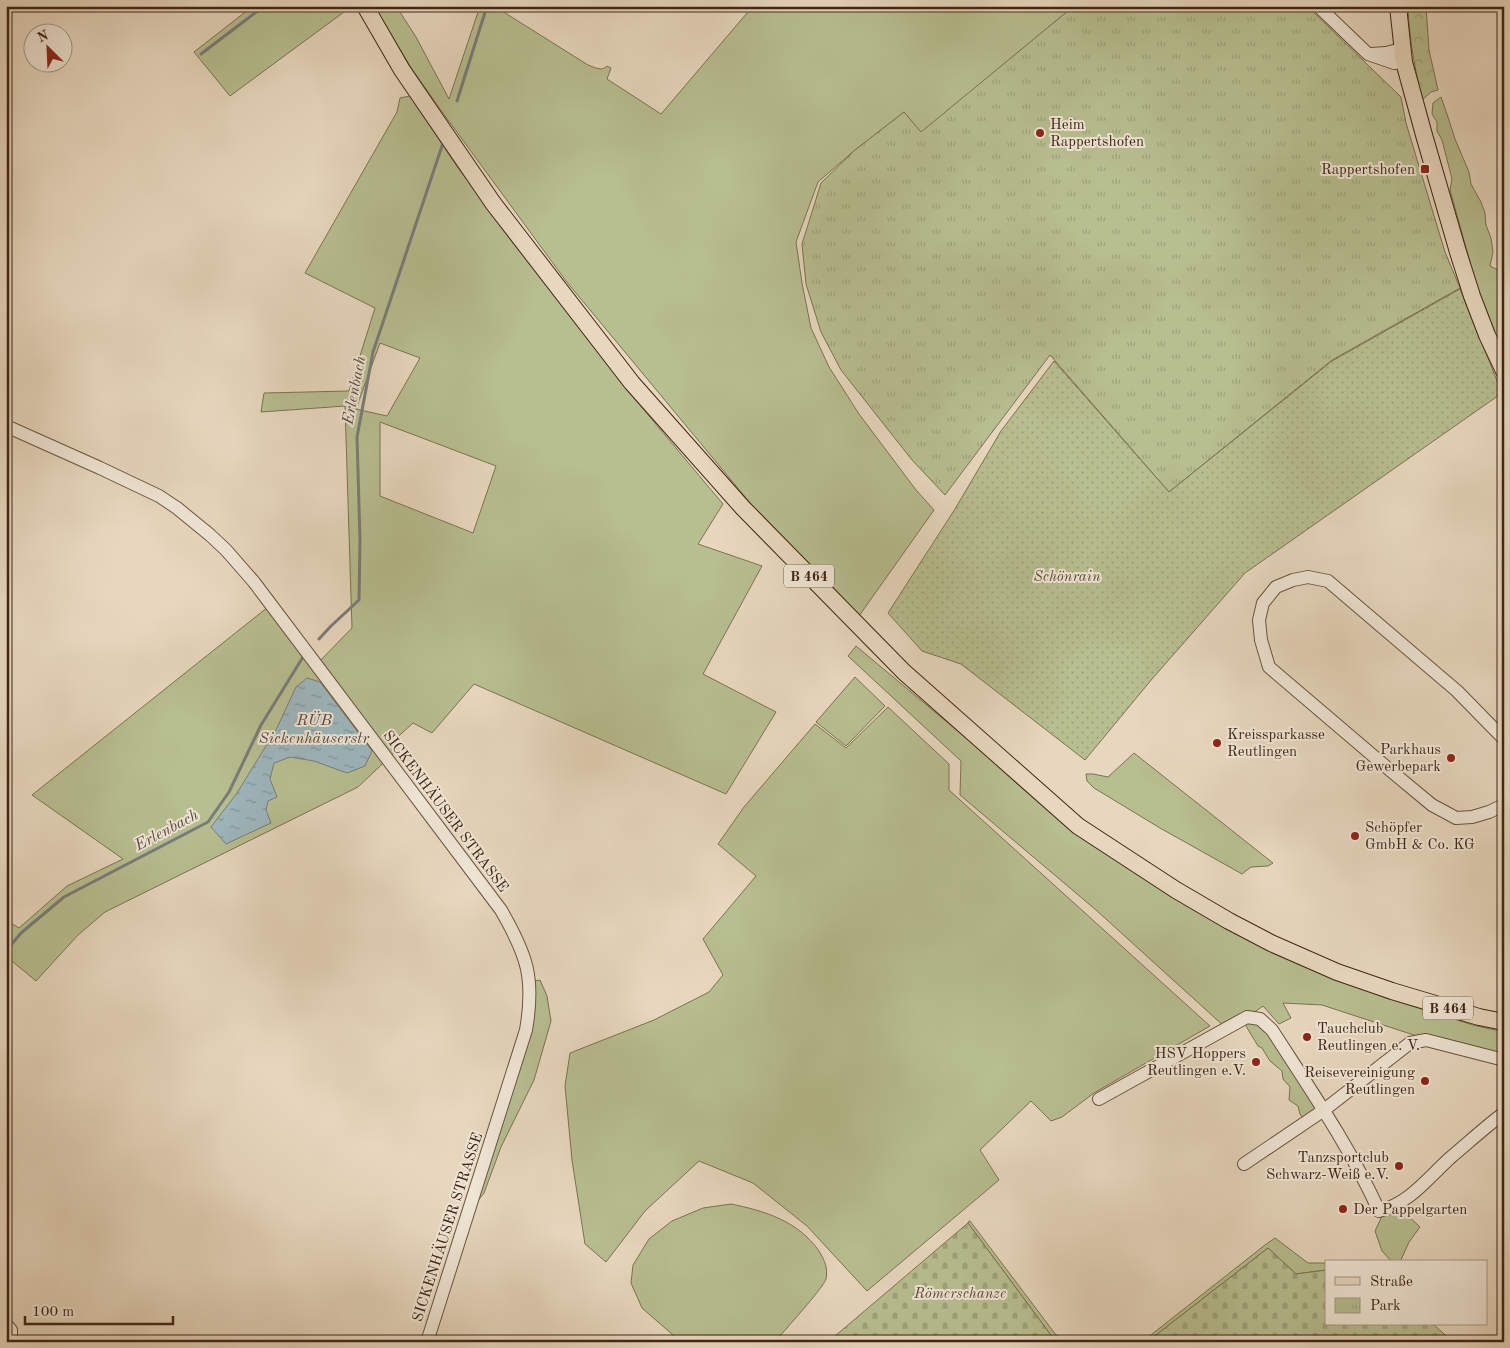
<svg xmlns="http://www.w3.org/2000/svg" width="1510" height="1348" font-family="'Old Standard TT',serif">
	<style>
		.grass { fill: #b7be90; stroke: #7c7252; fill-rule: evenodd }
		.forest { fill: url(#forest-crowns); stroke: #7c7252 }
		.cemetery { fill: url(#cemetery-stones); stroke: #7c7252 }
		.park { fill: url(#park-tufts); stroke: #7c7252 }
		.garden { fill: url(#garden-dots); stroke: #7c7252 }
		.water { fill: url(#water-ripples); stroke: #787c7a }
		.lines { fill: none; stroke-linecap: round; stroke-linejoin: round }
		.stream { stroke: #787c7a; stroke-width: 3 }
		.minor-casing { stroke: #6a523f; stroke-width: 14 }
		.major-casing { stroke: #402515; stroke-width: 18 }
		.minor { stroke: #efe5d5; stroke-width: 12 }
		.major { stroke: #e7d7be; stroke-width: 16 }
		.poi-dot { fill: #8f2418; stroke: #efe5d5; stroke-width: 2 }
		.labels { text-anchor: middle; stroke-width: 4; stroke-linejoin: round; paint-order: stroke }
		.shield { fill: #efe5d5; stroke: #745f4f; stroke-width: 1 }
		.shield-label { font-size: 14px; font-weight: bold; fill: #402515 }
		.poi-label { font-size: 15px; fill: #402515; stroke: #efe5d5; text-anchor: start }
		.park-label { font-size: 15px; font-style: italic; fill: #5e4b34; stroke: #efe5d5 }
		.street-label { font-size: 15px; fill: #402515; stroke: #efe5d5 }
		.water-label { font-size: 16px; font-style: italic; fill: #57493f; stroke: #efe5d5 }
	</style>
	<defs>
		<pattern id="forest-crowns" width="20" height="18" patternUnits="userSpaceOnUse" patternTransform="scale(1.25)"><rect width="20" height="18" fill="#b7be90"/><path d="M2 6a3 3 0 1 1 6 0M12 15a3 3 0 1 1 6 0" fill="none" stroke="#9ea37b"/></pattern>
		<pattern id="cemetery-stones" width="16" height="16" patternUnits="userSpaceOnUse" patternTransform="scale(1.25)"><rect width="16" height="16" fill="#b7be90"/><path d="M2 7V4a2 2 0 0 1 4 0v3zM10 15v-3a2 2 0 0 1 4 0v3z" fill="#9ea37b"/></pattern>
		<pattern id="park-tufts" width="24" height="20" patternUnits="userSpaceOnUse" patternTransform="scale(1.25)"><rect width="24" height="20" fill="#b7be90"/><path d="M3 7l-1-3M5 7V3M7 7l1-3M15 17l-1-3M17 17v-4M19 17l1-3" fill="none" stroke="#9ea37b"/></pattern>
		<pattern id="garden-dots" width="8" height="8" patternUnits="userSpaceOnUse" patternTransform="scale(1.25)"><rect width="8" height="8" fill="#b7be90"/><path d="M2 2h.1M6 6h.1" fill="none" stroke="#9ea37b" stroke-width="1.8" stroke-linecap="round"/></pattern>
		<pattern id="water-ripples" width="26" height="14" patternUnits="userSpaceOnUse" patternTransform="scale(1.25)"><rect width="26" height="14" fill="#9db6bd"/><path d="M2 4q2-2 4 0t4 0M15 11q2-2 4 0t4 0" fill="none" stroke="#819498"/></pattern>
	</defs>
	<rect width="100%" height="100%" fill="#e7d7be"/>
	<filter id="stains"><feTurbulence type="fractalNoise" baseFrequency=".004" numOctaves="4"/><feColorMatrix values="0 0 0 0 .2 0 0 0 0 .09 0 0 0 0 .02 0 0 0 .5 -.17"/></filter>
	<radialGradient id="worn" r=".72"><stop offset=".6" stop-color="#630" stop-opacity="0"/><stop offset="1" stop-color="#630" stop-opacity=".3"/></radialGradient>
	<!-- grass -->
	<g class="grass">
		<polygon points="253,6 346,6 348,9 230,96 194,52"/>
		<path d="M374,6H396L416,37L449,99L480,6H494L588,65C594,67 602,72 607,66L611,68L607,79L661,114L753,6H1074L921,133L904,112L855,150L818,182L796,242L802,283L811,328L829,367L859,414L916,490L934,510L859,616L751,504L566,281L440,109L410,66Z"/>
		<path d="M410,96L458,168L623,385L723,504L698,544L762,566L703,674L776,712L726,794L474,684L432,733L413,723L389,745L395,752L358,787L105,912L78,935L36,981L7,957L6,959V920L19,928L67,886L123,859L32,795L268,607L313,668L352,628L345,406L261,412L264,393L349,391L375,308L305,273L397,112L400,98ZM380,343L420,358L387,416L356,409ZM380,422L496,466L473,533L380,496Z"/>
		<polygon points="1441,97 1447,114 1455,139 1469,172 1471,184 1481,202 1485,213 1486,225 1491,238 1493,252 1490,266 1504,273 1504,356 1485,316 1450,190 1452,179 1442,140 1437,131 1437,122 1432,114 1433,103"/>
		<polygon points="856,646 1075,829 1331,977 1389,999 1473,1025 1504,1032 1504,1060 1426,1039 1322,1005 1283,1003 1291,1018 1279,1024 1263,1006 1247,1017 1226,1028 1096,910 960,795 961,761 848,656"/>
		<polygon points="855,677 885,706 846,746 816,722"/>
		<polygon points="888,707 949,764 949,790 1210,1026 1094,1093 1062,1117 1051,1121 1031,1101 980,1150 999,1180 867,1291 807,1226 753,1183 699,1161 645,1211 606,1262 585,1244 572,1160 565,1086 570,1053 654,1020 709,992 723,975 703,939 756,876 718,844 744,807 815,724 846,748"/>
		<polygon points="1134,753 1273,863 1268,866 1251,867 1242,874 1160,828 1094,788 1087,781 1086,774 1093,774 1108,777"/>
		<polygon points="540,980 547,996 551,1021 534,1080 501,1147 484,1193 469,1212 522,1045 530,982"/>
		<polygon points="1258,1022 1268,1031 1320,1109 1303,1118 1300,1114 1298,1106 1289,1100 1290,1087 1283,1079 1282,1071 1270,1061 1262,1048 1258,1046 1246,1026 1247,1023"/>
		<path d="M731,1204C765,1211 798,1221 819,1251C825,1261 828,1268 826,1279C824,1287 783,1332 775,1342H681L642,1308L631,1283L633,1265L649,1239L672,1221L703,1208Z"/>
		<polygon points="1394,1212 1405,1213 1420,1227 1409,1242 1400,1262 1392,1262 1382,1251 1375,1231 1382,1216"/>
		<polygon points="969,1221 970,1221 1056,1335 1073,1342 1063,1342 1053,1338 968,1223"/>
		<polygon points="1275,1238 1308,1263 1326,1263 1326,1270 1296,1274 1268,1248 1147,1342 1142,1342 1265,1245"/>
	</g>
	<!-- forest -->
	<path class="forest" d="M1408,6H1426L1429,50L1438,90L1431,92L1422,100C1415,69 1409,38 1408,6Z"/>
	<!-- cemetery -->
	<g class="cemetery">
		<polygon points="968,1223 1053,1338 1063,1342 828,1342"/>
		<polygon points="1268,1248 1296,1274 1326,1270 1326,1324 1433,1324 1453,1342 1147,1342"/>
	</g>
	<!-- park -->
	<polygon class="park" points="1074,6 1307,6 1401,97 1406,123 1445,252 1460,288 1332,360 1169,492 1050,355 945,495 912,460 841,370 821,332 806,284 802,244 821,183 855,150 904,112 921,132"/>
	<!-- garden -->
	<polygon class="garden" points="1460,289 1502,393 1245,573 1152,679 1085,760 961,664 922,651 888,613 955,509 1001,431 1054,361 1169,492 1332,361"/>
	<!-- water -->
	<polygon class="water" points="307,678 320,682 372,751 365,766 347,773 314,761 290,757 274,763 270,779 277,797 268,801 266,810 271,823 226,844 211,827 237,793 277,728 296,687"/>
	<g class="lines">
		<!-- stream -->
		<g class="stream">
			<polyline points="201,54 264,6"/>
			<polyline points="457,101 487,6"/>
			<polyline points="319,639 331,626 359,600 360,540 357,437 373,352 444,140"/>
			<polyline points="6,951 21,933 64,897 208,822 229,792 261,725 303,657"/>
		</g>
		<!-- minor casing -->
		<g class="minor-casing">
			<g id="minor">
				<polyline points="1318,6 1368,54 1394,63 1404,62"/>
				<polyline points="1371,54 1386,53 1402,49"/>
				<path d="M6,426L100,468L159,496L177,508L210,535L226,550L254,582L501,910C527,955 535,978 526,1030L427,1342"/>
				<polyline points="1504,739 1457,691 1328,581 1308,577 1293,580 1276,587 1263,603 1259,620 1261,640 1269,667 1391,771 1432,805 1445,812 1456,818 1472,817 1489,812 1504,805"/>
				<path d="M1099,1099L1247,1017L1260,1019L1272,1030C1310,1089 1350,1147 1379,1211C1410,1203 1427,1179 1450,1158C1468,1143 1485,1127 1504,1113"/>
				<polyline points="1244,1164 1324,1110 1410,1043 1426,1040 1504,1060"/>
				<polyline points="6,1324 11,1330 11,1342"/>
			</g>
		</g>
		<!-- major casing -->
		<g class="major-casing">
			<g id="major">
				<polyline points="365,6 402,70 493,203 632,383 743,508 904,672 1078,826 1176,890 1229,921 1271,943 1337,972 1392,991 1479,1017 1504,1022"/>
				<polyline points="1398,6 1404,62 1424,135 1458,252 1472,296 1487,335 1504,371"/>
			</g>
		</g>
		<!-- minor -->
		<use href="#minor" class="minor"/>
		<!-- major -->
		<use href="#major" class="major"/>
	</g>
	<!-- markers -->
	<g class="poi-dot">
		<circle cx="1040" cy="133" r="5"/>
		<rect x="1420" y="164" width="10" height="10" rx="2.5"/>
		<circle cx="1217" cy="743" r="5"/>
		<circle cx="1451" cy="758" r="5"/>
		<circle cx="1355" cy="836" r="5"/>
		<circle cx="1307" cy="1037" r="5"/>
		<circle cx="1256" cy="1062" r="5"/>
		<circle cx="1425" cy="1081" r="5"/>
		<circle cx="1399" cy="1166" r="5"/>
		<circle cx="1343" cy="1209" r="5"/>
	</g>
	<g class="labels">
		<!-- shield labels -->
		<g class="shield">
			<rect x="784" y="564.5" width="50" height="23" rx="4"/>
			<rect x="1423" y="996.5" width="50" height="23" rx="4"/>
		</g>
		<g class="shield-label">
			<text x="809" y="581">B 464</text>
			<text x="1448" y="1013">B 464</text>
		</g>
		<!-- poi labels -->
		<g class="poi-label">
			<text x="1050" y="129">Heim<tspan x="1050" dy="17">Rappertshofen</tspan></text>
			<text x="1415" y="174" text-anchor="end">Rappertshofen</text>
			<text x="1227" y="739">Kreissparkasse<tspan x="1227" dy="17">Reutlingen</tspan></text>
			<text x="1441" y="754" text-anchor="end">Parkhaus<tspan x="1441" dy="17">Gewerbepark</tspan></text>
			<text x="1365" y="832">Schöpfer<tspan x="1365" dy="17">GmbH &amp; Co. KG</tspan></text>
			<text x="1317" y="1033">Tauchclub<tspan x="1317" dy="17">Reutlingen e. V.</tspan></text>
			<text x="1246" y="1058" text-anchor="end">HSV Hoppers<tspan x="1246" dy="17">Reutlingen e.V.</tspan></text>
			<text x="1415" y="1077" text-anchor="end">Reisevereinigung<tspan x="1415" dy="17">Reutlingen</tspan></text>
			<text x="1389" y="1162" text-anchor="end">Tanzsportclub<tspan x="1389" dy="17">Schwarz-Weiß e.V.</tspan></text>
			<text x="1353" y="1214">Der Pappelgarten</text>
		</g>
		<!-- park labels -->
		<g class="park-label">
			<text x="1067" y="581">Schönrain</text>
			<text x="960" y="1298">Römerschanze</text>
		</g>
		<!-- street labels -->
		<g class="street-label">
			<text transform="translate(446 811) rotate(53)" y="5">SICKENHÄUSER STRASSE</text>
			<text transform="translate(447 1227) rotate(-72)" y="5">SICKENHÄUSER STRASSE</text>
		</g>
		<!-- water labels -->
		<g class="water-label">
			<text transform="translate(353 390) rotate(-79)" y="6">Erlenbach</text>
			<text x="314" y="725">RÜB<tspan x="314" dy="18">Sickenhäuserstr</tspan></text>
			<text transform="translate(166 829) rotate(-28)" y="6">Erlenbach</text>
		</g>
	</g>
	<!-- margin -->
	<rect width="1510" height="1348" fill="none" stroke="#e7d7be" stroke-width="25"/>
	<rect x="8" y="8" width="1495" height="1333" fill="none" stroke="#402515" stroke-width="2.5"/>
	<rect x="12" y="12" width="1485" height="1323" fill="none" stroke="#402515"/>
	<!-- legend -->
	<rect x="1325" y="1260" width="162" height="65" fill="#efe5d5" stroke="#a99888"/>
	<rect x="1335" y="1277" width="25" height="8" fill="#e7d7be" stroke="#a99888"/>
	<text x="1370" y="1286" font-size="15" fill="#402515">Straße</text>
	<rect x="1335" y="1298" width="25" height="15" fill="url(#park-tufts)" stroke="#a99888"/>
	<text x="1370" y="1310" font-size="15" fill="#402515">Park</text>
	<!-- north arrow -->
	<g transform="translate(48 48) rotate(336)"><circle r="24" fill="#efe5d5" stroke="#a99888"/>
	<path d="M0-4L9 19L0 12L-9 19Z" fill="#8f2418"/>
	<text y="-8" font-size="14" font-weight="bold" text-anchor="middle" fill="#402515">N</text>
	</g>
	<!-- scale -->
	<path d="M25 1316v8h148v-8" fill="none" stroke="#402515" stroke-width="2.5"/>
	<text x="32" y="1316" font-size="15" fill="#402515" stroke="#efe5d5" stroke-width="4" paint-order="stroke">100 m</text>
	<rect width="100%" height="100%" filter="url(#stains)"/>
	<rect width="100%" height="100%" fill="url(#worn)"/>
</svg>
